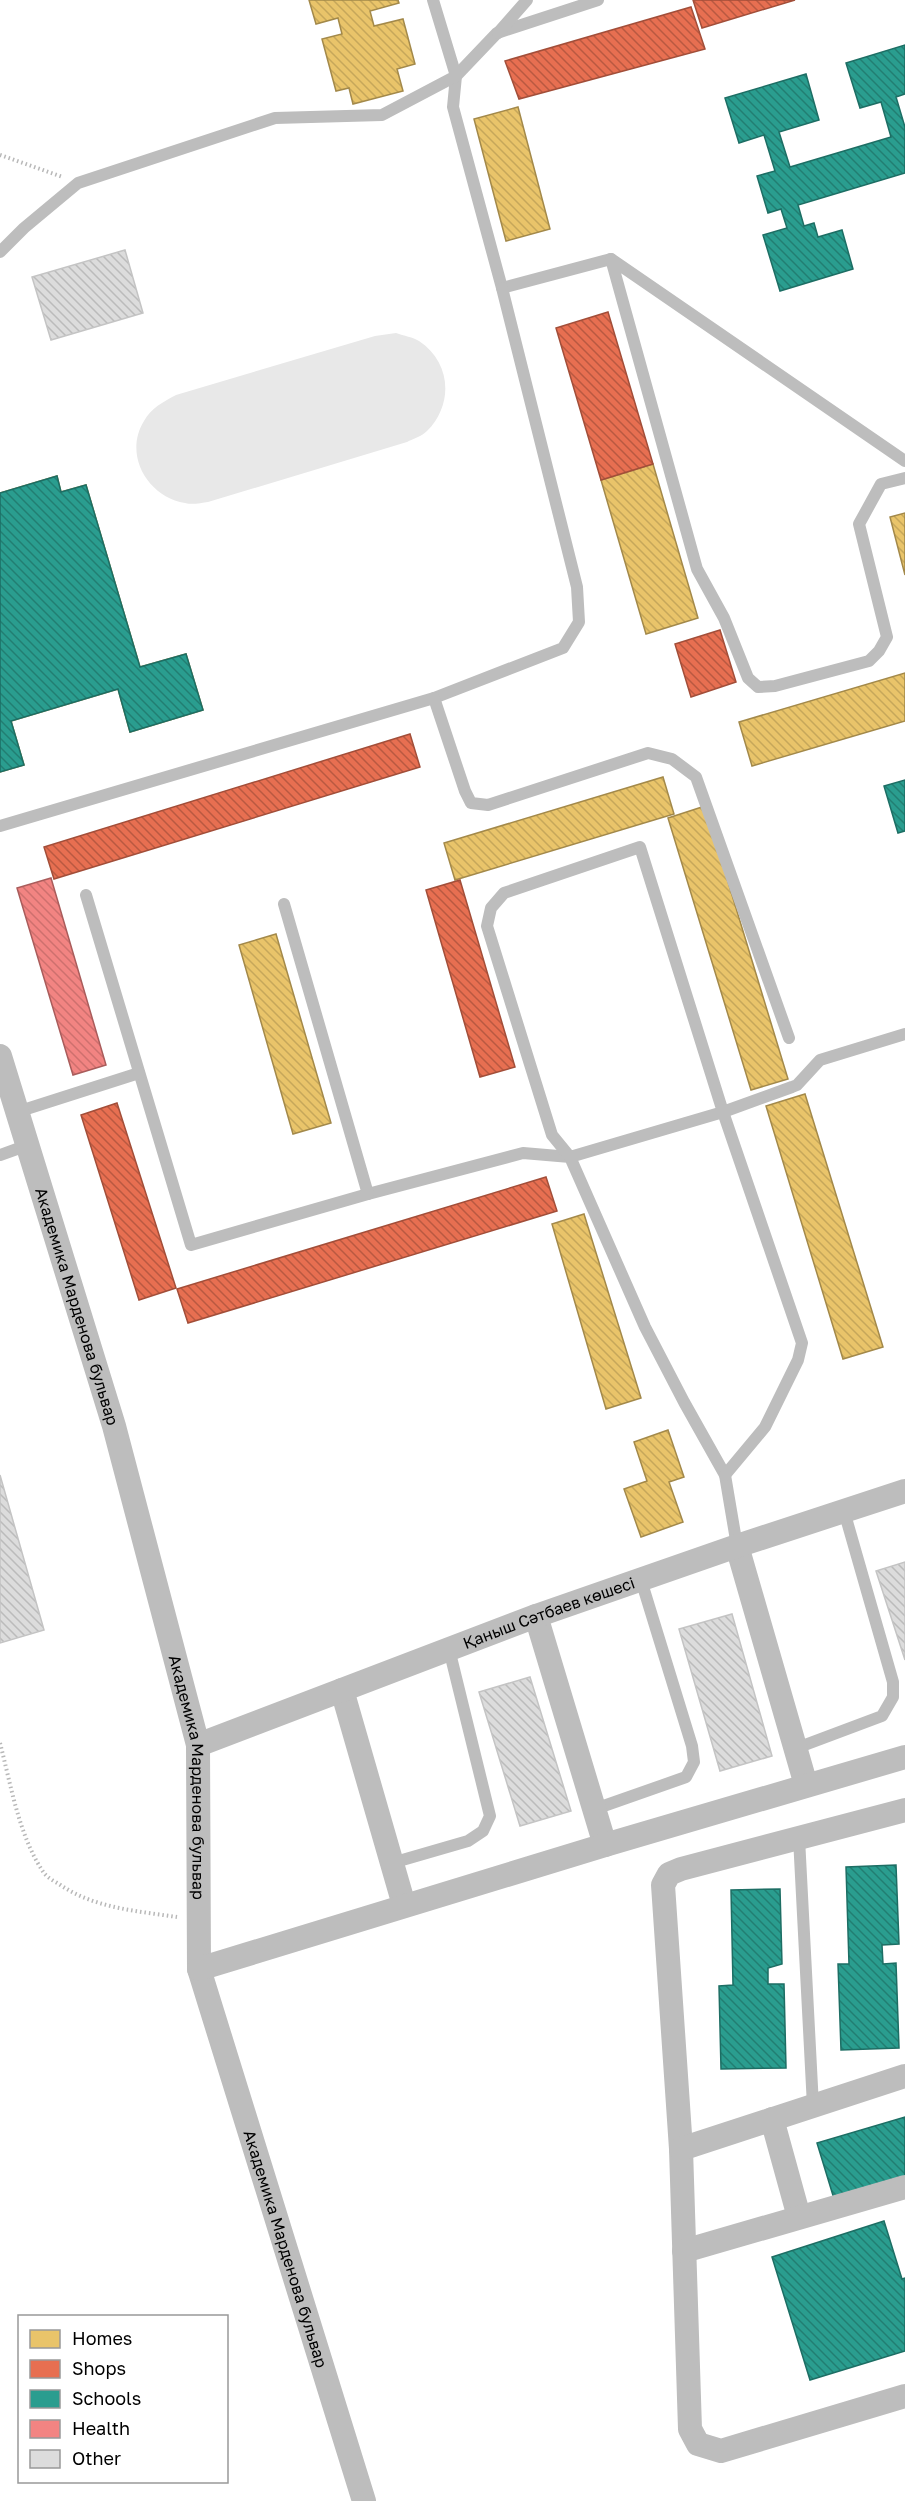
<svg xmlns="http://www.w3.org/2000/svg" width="905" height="2501" font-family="'Golos Text',sans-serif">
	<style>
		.green { fill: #e8e8e8 }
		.homes { fill: url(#homes-back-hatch); stroke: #a3894a; stroke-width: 1.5 }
		.shops { fill: url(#shops-back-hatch); stroke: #a24e39; stroke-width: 1.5 }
		.schools { fill: url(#schools-back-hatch); stroke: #1d6e64; stroke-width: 1.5 }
		.health { fill: url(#health-back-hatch); stroke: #a95c5b; stroke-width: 1.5 }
		.building { fill: url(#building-back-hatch); stroke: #c4c4c4; stroke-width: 1.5 }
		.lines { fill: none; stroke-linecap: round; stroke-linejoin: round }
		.path { stroke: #b8b8b8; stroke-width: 4; stroke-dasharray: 1.5 3; stroke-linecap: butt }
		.lane { stroke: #bdbdbd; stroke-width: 12 }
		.street { stroke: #bdbdbd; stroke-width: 24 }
		.labels { text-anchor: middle; stroke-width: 6; stroke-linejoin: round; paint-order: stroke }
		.street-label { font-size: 16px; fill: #000; stroke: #fff }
	</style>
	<defs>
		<pattern id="homes-back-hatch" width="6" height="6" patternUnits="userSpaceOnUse" patternTransform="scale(1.5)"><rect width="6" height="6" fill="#e9c46a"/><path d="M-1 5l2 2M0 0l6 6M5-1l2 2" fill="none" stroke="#c6a75a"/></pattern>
		<pattern id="shops-back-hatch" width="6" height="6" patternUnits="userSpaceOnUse" patternTransform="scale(1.5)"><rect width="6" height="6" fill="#e76f51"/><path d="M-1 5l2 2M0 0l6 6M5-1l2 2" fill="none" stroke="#b95941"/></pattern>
		<pattern id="schools-back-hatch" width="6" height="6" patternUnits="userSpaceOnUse" patternTransform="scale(1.5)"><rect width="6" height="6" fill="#2a9d8f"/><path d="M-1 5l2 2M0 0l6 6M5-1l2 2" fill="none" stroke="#227e72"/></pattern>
		<pattern id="health-back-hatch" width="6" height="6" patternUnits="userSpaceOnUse" patternTransform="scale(1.5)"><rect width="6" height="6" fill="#f28482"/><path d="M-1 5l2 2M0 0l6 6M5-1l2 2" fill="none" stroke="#ce706e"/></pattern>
		<pattern id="building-back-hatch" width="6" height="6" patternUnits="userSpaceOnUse" patternTransform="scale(1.5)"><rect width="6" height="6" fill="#dcdcdc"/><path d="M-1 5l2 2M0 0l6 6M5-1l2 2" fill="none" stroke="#bbb"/></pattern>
	</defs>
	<rect width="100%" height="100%" fill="#fff"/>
	<!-- green -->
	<path class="green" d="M396,333C404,336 413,337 419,341C451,362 454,404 427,431C422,436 413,439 407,442L208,502C201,503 192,505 185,503C148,497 123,455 144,421C151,408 163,402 176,395L375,336Z"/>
	<!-- homes -->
	<g class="homes">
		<polygon points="309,0 398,0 399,3 370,11 374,26 403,19 415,64 397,69 403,91 353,104 349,88 336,91 322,39 342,34 338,18 316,24"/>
		<polygon points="518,107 550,229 506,241 474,119"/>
		<polygon points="653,464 698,618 646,634 601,480"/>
		<polygon points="57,476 61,492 86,485 140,667 186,654 203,710 130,732 118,689 11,721 24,765 0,772 0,659 3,670 91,644 64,552 0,571 0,493"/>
		<polygon points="905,513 905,575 890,517"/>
		<polygon points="905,673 905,721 752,766 739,722"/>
		<polygon points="663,777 674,814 455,880 444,843"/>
		<polygon points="705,806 788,1079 751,1090 668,818"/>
		<polygon points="276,934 331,1123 293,1134 239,945"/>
		<polygon points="805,1094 883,1347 843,1359 766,1106"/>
		<polygon points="584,1214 641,1398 606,1409 552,1224"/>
		<polygon points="668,1430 684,1477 669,1482 683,1522 641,1537 624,1489 647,1481 634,1442"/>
	</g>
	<!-- shops -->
	<g class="shops">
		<polygon points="693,0 795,0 702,28"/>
		<polygon points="691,7 705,49 519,99 505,61"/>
		<polygon points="608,312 653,464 601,480 556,328"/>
		<polygon points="720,630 736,682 691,697 675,644"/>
		<polygon points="410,734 420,767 54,879 44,847"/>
		<polygon points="460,880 515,1067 480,1077 426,890"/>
		<polygon points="117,1103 176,1288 139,1300 81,1115"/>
		<polygon points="546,1177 557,1211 188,1323 177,1289"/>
	</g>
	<!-- schools -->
	<g class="schools">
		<polygon points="905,45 905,94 896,97 905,127 905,173 798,205 804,226 814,223 818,237 842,230 853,269 780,291 763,235 787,228 781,209 768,213 757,176 775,171 764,135 739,143 725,98 806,74 819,120 779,132 790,167 891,137 881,102 860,108 846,63"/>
		<polygon points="57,476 61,492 86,485 140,667 186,654 203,710 130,732 118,689 11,721 24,765 0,772 0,493"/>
		<polygon points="905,780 905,831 898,833 884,786"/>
		<polygon points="896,1865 899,1944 882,1945 883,1964 896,1963 899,2048 841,2050 838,1964 849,1964 846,1867"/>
		<polygon points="780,1889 782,1964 768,1968 768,1984 784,1984 786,2068 721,2069 719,1986 733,1985 731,1890"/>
		<polygon points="905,2117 905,2181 835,2202 817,2143"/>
		<polygon points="884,2221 902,2279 905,2278 905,2351 810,2380 772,2257"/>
	</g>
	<!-- health -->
	<polygon class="health" points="51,878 106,1065 73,1075 17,888"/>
	<!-- building -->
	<g class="building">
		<polygon points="125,250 143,313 51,340 32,277"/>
		<polygon points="0,1475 44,1630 0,1643"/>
		<polygon points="905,1562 905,1660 876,1571"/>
		<polygon points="732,1614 772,1756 720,1771 679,1629"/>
		<polygon points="530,1677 571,1811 520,1826 479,1692"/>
	</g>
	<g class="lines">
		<!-- path -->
		<g class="path">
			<polyline points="0,155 63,177"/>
			<path d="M0,1743C11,1785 19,1837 44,1873C48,1878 54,1881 59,1884C93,1908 137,1911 177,1917"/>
		</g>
		<!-- lane -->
		<g class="lane">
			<polyline points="598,0 497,33 456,76 453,107 502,288 611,259"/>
			<polyline points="498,33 527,0"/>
			<polyline points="0,252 24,228 78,183 275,118 382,115 456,76 433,0"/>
			<polyline points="905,461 611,259 697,569 724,618 748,678 758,687 775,686 869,661 879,651 887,637 859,524 881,484 905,478"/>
			<polyline points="434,698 563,648 579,622 577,587 502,288"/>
			<polyline points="0,826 434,698 465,791 471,803 488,805 648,753 672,759 696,777 789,1038"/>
			<polyline points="86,895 191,1245 368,1194 523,1153 570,1157 645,1327 684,1402 725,1475 737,1546"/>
			<polyline points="284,904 368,1194"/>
			<polyline points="17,1112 139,1073"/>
			<polyline points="0,1155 28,1145"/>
			<polyline points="725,1475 765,1427 798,1360 802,1343 723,1112 640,847 504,893 491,908 487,926 552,1135 570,1157 723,1112 792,1087 797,1085 820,1060 905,1034"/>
			<polyline points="794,1749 882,1716 893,1697 893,1682 844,1511"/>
			<polyline points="595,1809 686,1777 694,1762 692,1746 641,1580"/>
			<polyline points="799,1838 813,2106"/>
			<polyline points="392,1863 468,1841 483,1831 490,1816 449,1649"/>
		</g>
		<!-- street -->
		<g class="street">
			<path id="s1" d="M0,1056L114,1426L198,1745L199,1969L364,2501"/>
			<polyline points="737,1546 806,1785"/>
			<polyline points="536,1616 605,1845"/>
			<polyline points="342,1690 404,1905"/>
			<path id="s2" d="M198,1745L536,1616L737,1546L905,1491"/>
			<polyline points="905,1810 681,1869 669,1874 663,1885 681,2149 690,2429 698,2444 721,2451 905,2396"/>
			<polyline points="199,1969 605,1845 905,1757"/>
			<polyline points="772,2119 799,2217"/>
			<polyline points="681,2149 905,2076"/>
			<polyline points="684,2251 905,2187"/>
		</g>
	</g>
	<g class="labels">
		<!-- street labels -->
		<g class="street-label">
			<text dy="6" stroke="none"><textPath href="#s1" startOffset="262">Академика Марденова бульвар</textPath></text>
			<text dy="6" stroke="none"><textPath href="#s2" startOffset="375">Қаныш Сәтбаев көшесі</textPath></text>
			<text dy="6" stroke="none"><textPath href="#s1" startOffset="748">Академика Марденова бульвар</textPath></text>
			<text dy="6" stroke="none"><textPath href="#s1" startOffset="1234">Академика Марденова бульвар</textPath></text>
		</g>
	</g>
	<!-- legend -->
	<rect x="18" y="2315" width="210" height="168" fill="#ffffff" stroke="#999999" stroke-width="1.5"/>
	<rect x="30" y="2330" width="30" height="18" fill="#e9c46a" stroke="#999999" stroke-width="1.5"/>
	<text x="72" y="2345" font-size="18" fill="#000000">Homes</text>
	<rect x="30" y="2360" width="30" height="18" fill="#e76f51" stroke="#999999" stroke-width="1.5"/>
	<text x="72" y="2375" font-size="18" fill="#000000">Shops</text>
	<rect x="30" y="2390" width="30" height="18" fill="#2a9d8f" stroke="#999999" stroke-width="1.5"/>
	<text x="72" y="2405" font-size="18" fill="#000000">Schools</text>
	<rect x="30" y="2420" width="30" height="18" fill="#f28482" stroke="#999999" stroke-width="1.5"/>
	<text x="72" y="2435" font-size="18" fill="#000000">Health</text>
	<rect x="30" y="2450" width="30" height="18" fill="#dcdcdc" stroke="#999999" stroke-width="1.5"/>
	<text x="72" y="2465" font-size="18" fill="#000000">Other</text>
</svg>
